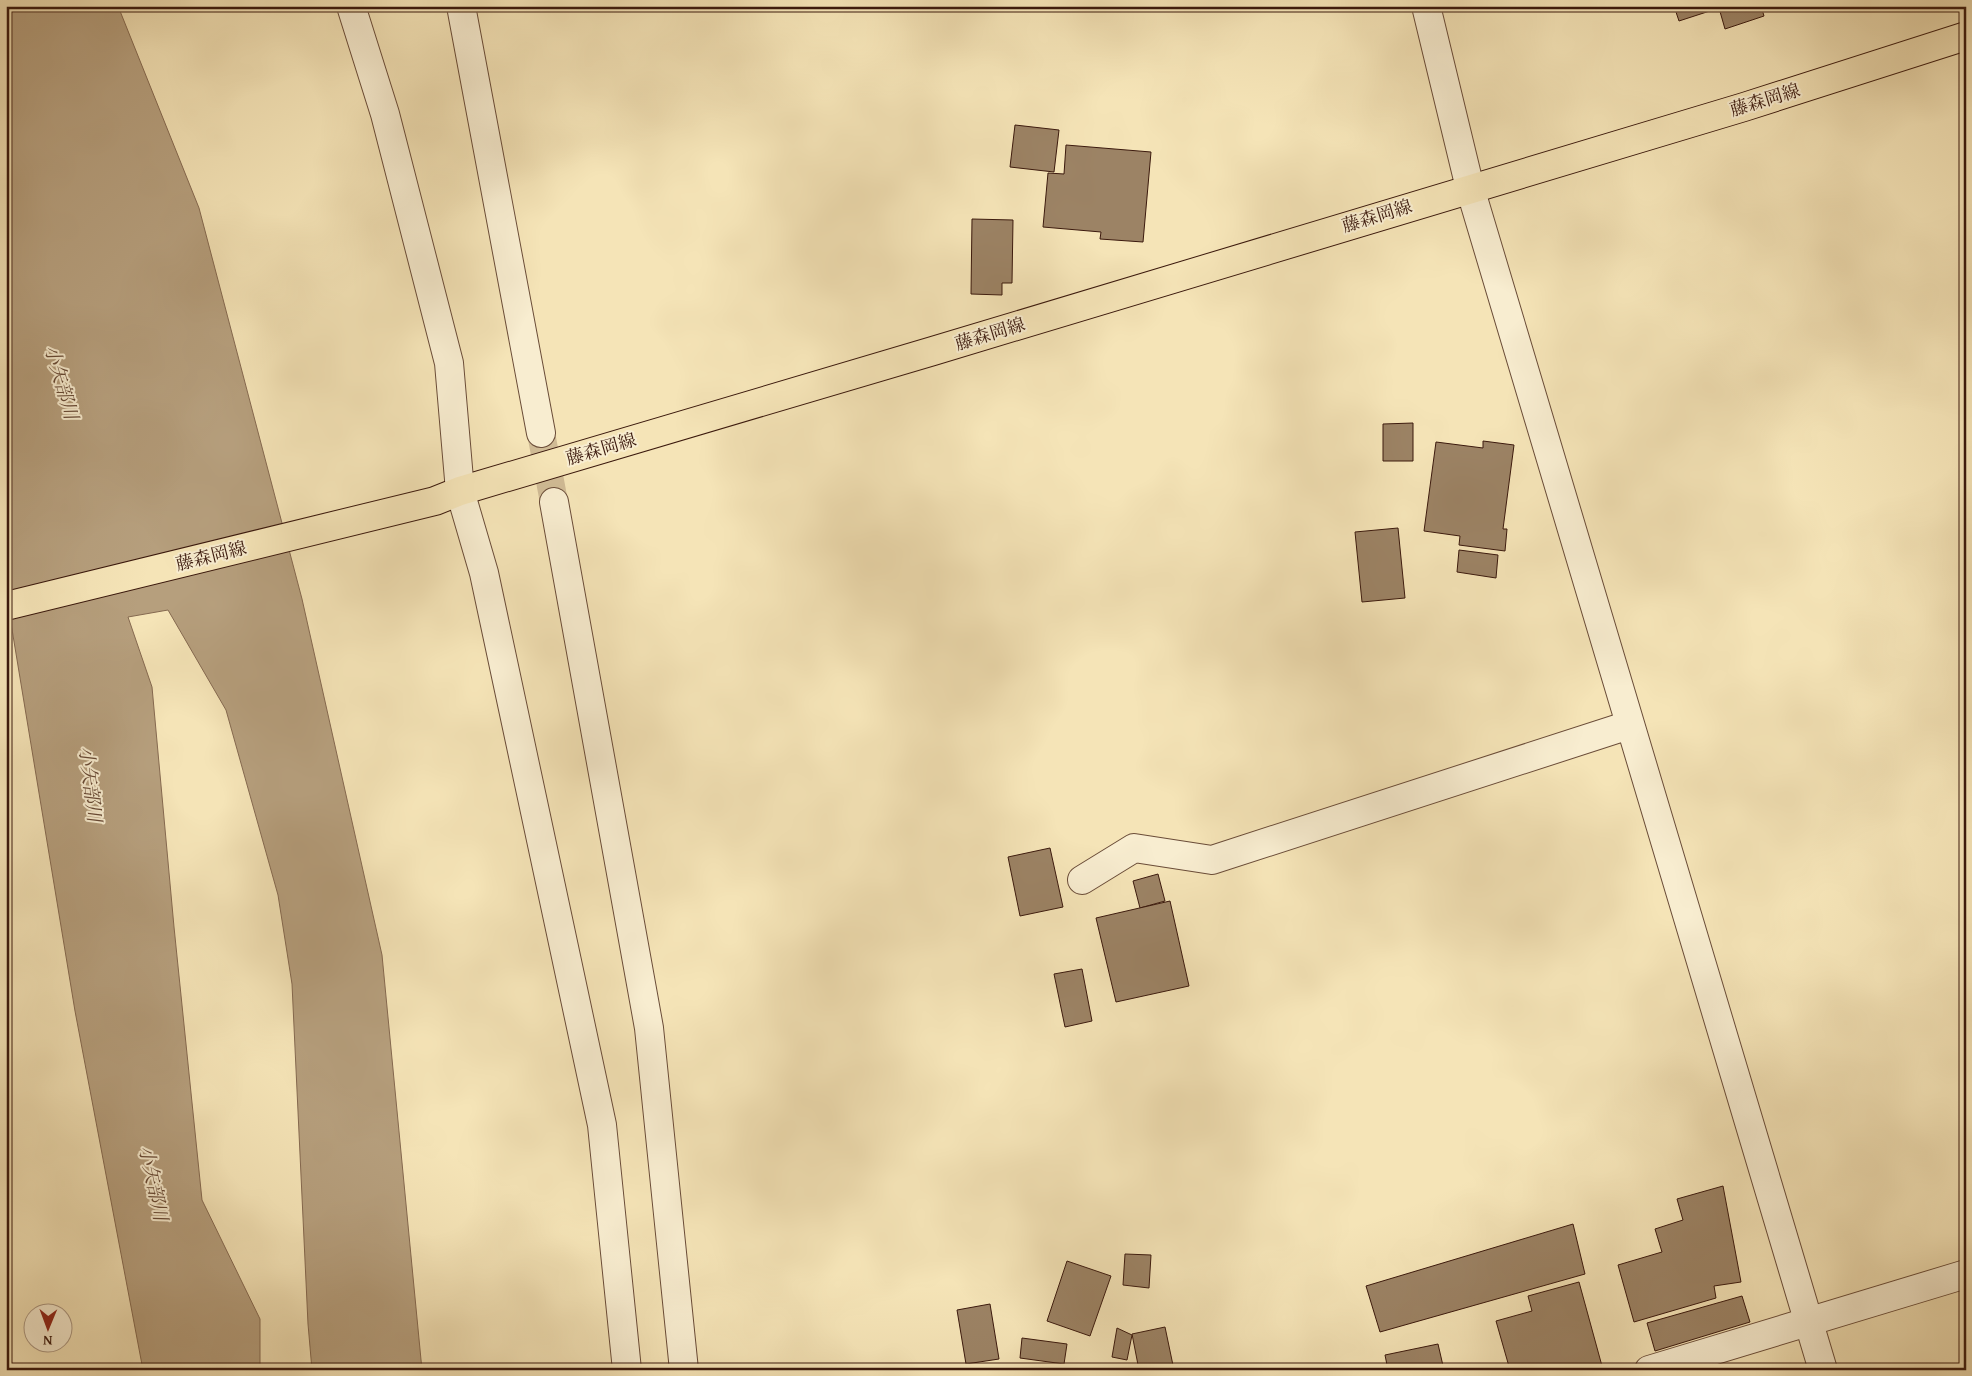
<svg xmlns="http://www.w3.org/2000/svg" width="1972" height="1376" font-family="'Gentium Book Plus','Noto Serif JP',serif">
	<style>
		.water { fill: #b69f7d; stroke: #856950 }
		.building { fill: #9c8365; stroke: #3b190d }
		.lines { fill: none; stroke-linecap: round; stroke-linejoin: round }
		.minor-tunnel { stroke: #d0bb95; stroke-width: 28; stroke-dasharray: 28 14; stroke-linecap: butt }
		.minor-casing { stroke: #6a4c38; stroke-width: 30 }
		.major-casing { stroke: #3b190d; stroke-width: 30 }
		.minor { stroke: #f8edd0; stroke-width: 28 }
		.major { stroke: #f5e4b7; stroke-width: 28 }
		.labels { text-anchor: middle; stroke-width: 4; stroke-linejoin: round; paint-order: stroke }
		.street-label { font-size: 18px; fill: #3b190d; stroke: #f8edd0 }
		.water-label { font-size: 19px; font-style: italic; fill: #664834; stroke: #f8edd0 }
	</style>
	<rect width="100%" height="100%" fill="#f5e4b7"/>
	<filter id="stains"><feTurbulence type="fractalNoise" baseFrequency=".004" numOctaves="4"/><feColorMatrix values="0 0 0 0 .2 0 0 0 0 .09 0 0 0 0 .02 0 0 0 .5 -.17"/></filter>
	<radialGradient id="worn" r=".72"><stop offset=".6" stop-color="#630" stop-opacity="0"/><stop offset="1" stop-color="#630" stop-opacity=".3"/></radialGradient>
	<!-- water -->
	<polygon class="water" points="6,6 118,6 199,208 302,599 382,955 422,1370 312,1370 308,1324 292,984 278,895 226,710 168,610 128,617 152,687 174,927 202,1200 260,1319 260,1370 143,1370 75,1011 6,593"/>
	<!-- building -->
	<g class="building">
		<polygon points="1674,6 1761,6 1764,16 1725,29 1719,8 1679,21"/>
		<polygon points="1015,125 1059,130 1054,172 1010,167"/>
		<polygon points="1066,145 1151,152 1143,242 1100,239 1101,232 1043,227 1048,173 1064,174"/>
		<polygon points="972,219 1013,220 1012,283 1002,283 1002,295 971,294"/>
		<polygon points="1413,423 1413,461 1383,461 1383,424"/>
		<polygon points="1483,441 1514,445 1503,529 1507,529 1505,551 1459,545 1460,536 1424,531 1436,442 1483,448"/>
		<polygon points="1398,528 1405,598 1362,602 1355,532"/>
		<polygon points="1459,550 1498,555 1496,578 1457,572"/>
		<polygon points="1050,848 1063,907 1020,916 1008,857"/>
		<polygon points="1158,874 1165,901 1140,908 1133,881"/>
		<polygon points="1170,901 1189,986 1116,1002 1096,918"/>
		<polygon points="1082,969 1092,1021 1065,1027 1054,974"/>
		<polygon points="1723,1186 1741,1282 1714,1286 1716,1298 1634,1322 1618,1265 1662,1252 1655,1229 1683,1220 1677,1199"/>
		<polygon points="1573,1224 1585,1274 1380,1332 1366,1286"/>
		<polygon points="1125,1254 1151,1255 1149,1288 1123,1285"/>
		<polygon points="1067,1261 1111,1276 1090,1336 1047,1321"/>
		<polygon points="1579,1282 1602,1366 1588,1370 1510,1370 1496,1321 1532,1311 1528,1296"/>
		<polygon points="1742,1296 1750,1322 1655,1351 1647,1323"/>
		<polygon points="990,1304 999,1359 966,1364 957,1310"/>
		<polygon points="1165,1327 1174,1370 1139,1370 1132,1334"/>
		<polygon points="1117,1328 1132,1335 1127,1360 1112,1357"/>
		<polygon points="1022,1338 1067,1344 1064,1364 1020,1358"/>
		<polygon points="1438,1344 1444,1370 1388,1370 1385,1355"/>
	</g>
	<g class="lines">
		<!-- minor-tunnel -->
		<polyline class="minor-tunnel" points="541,433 554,502"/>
		<!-- minor casing -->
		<g class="minor-casing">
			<g id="minor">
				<polyline points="351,6 385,114 449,363 460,491 484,573 602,1125 627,1370"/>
				<polyline points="461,6 541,433"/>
				<polyline points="1426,6 1470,188 1823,1370"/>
				<polyline points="554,502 649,1028 684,1370"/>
				<polyline points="1082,880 1134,848 1212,860 1629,725"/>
				<polyline points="1649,1370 1966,1274"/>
			</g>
		</g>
		<!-- major casing -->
		<g class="major-casing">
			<polyline id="major" points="6,606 435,501 460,491 933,351 1744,107 1966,36"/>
		</g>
		<!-- minor -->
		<use href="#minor" class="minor"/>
		<!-- major -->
		<use href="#major" class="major"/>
	</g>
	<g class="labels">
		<!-- street labels -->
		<g class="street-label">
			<text transform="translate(1765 100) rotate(-17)" y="6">藤森岡線</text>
			<text transform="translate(1377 216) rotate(-17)" y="6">藤森岡線</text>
			<text transform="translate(990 334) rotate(-17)" y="6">藤森岡線</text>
			<text transform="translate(601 449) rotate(-16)" y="6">藤森岡線</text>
			<text transform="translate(211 556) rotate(-14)" y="6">藤森岡線</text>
		</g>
		<!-- water labels -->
		<g class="water-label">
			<text transform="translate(62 382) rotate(74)" y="7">小矢部川</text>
			<text transform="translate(91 784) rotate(83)" y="7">小矢部川</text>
			<text transform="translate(154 1183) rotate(78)" y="7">小矢部川</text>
		</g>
	</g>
	<!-- margin -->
	<rect width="1972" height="1376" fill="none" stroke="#f5e4b7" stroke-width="25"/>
	<rect x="8" y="8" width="1957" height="1361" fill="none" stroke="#3b190d" stroke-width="2.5"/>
	<rect x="12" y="12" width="1947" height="1351" fill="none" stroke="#3b190d"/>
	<!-- north arrow -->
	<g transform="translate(48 1328) rotate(181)"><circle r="24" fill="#f8edd0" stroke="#ac9882"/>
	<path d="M0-4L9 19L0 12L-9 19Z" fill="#8f2418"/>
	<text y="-8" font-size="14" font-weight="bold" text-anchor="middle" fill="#3b190d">N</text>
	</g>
	<rect width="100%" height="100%" filter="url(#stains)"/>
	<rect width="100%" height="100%" fill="url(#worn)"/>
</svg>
